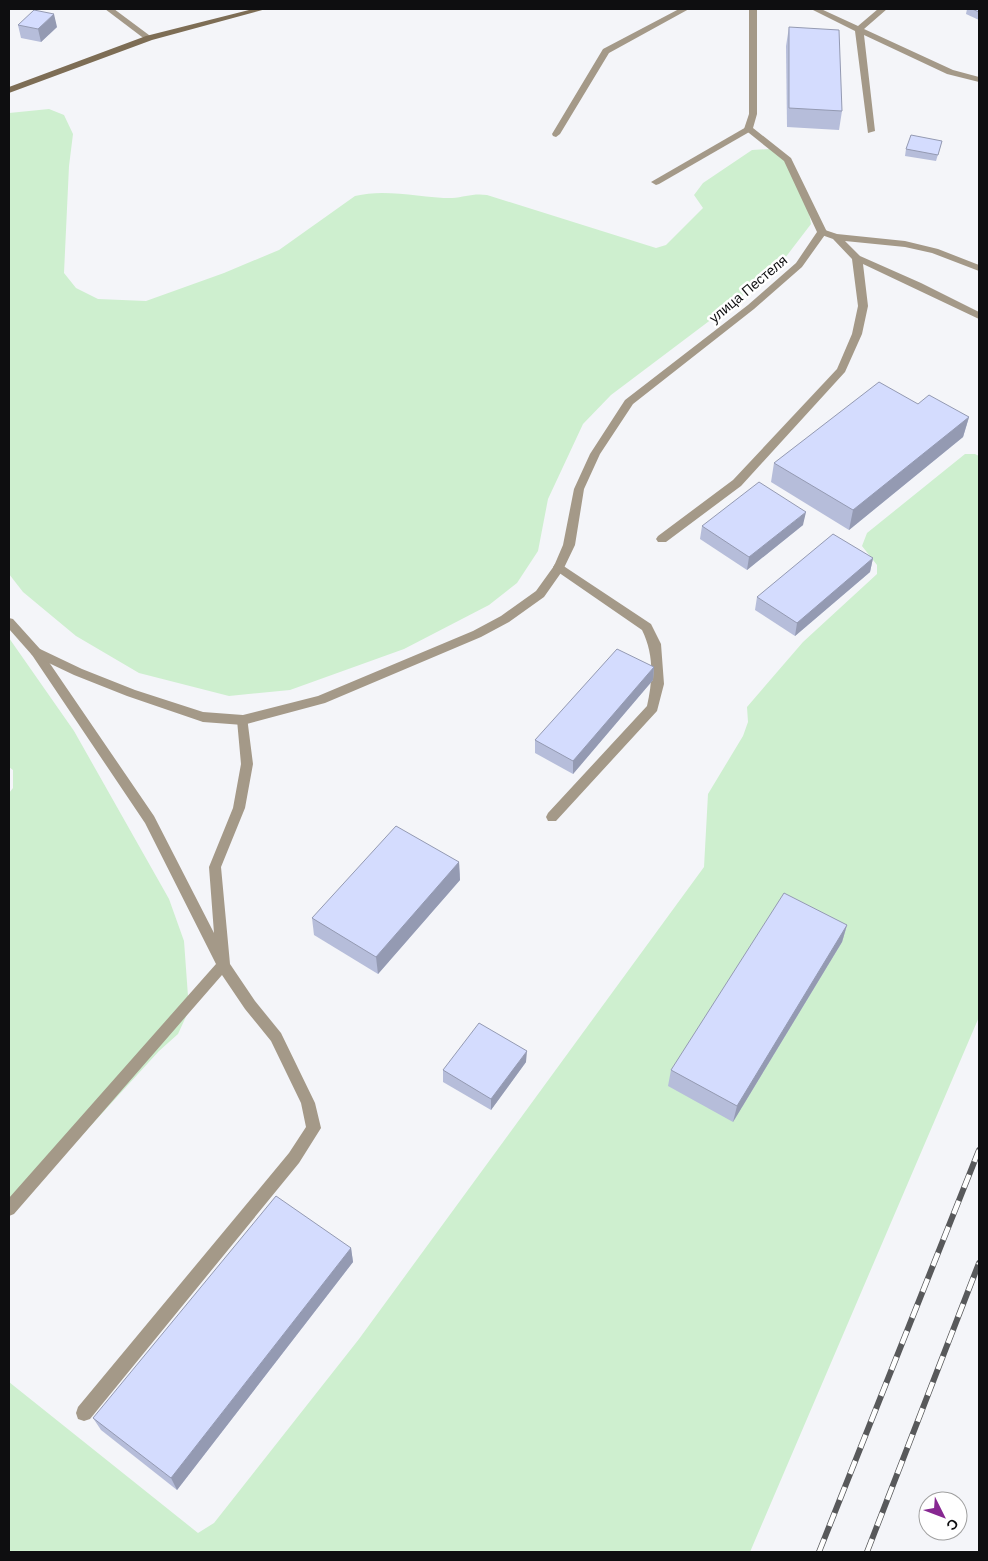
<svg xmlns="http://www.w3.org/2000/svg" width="988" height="1561" font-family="Arial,sans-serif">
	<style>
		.green { fill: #ceefcf }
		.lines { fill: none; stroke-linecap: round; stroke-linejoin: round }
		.lane { fill: #a49988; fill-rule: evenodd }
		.street { fill: #a49988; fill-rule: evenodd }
		.secondary { fill: #7d6d55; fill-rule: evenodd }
		.rail-casing { stroke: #58595b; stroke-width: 6 }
		.rail { stroke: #fff; stroke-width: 4.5; stroke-dasharray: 14; stroke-linecap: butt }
		.wall { fill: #b6bdda }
		.shaded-wall { fill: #949ab2 }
		.building { fill: #d4dcfe; stroke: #949ab2 }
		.labels { text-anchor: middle; stroke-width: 5; stroke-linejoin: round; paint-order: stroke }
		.far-street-label { font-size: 14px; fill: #0e0e10; stroke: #fff }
	</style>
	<rect width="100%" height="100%" fill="#f4f5f9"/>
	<!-- green -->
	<g class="green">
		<path d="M49,109L64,115L73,134L69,166L64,273L76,288L98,299L146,301L224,273L279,250L355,196C386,188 420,198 452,198C465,197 473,193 487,195L656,248L666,245L703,208L694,195L703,183L752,150L770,149L786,160L807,201L811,224L785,258L753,288L611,395L583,424L548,499L538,551L517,583L489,605L404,649L290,690L229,696L139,673L76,636L23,592L9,574V113Z"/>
		<polygon points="965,454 975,454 979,456 979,1017 750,1552 9,1552 9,1382 198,1533 214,1523 359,1339 704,867 708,794 743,736 748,722 747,707 803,642 877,574 877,565 862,546 867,533"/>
		<polygon points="9,638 74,731 169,899 184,941 189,1010 178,1034 159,1051 9,1215 9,793 13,788 13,770 9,767"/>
	</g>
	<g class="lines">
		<!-- lane -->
		<g class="lane">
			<polygon points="679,9 689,9 609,53 560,134 556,137 553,136 552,134 603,49"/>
			<polygon points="811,9 821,9 858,26 878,9 887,9 864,29 953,70 979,77 979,82 947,74 864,35 875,131 868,133 855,31"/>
			<polygon points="748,126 752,129 751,131 659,184 656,185 651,182"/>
			<polygon points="822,229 837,234 905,241 938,249 979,265 979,271 932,253 905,247 845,241 860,256 921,283 979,312 979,319 863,264 868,306 862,334 845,372 741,486 666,542 658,542 656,539 658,536 733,480 837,369 852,334 858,306 852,259 833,239 819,234 819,230"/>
			<path d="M559,563L651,624L661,644L664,684L657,711L556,821H548L546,817L548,813L647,706C653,680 654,654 642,630L555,570L553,567L555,564Z"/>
			<polygon points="36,648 40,649 154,816 214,933 209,867 233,808 241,764 237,720 239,717 247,717 253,764 245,808 221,867 230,964 255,1001 281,1033 315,1103 321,1128 299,1163 90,1419 84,1421 78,1419 76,1413 78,1407 289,1153 306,1127 301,1103 271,1041 245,1009 222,975 14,1214 9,1216 9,1198 216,964 145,823 32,655 30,652 32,649"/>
		</g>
		<!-- street -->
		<g class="street">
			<polygon points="105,9 114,9 153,38 146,40"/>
			<polygon points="749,9 757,9 757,114 753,128 791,158 827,232 802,267 754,309 633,404 600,454 584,489 575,545 563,570 544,597 509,622 481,637 325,703 243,725 203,722 127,696 74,675 32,655 9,629 9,618 13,619 40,649 82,669 135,690 203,712 243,715 318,696 473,631 501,616 536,591 554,566 563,545 574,489 590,454 625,400 748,305 796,263 817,232 784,161 744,129 749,114"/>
		</g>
		<!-- secondary -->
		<polygon class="secondary" points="253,9 266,9 152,40 9,93 9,87 146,36"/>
		<!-- rail casing -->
		<g class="rail-casing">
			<g id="rail">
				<polyline points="819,1552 979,1150"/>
				<polyline points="867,1552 979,1263"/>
			</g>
		</g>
		<!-- rail -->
		<use href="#rail" class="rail"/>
	</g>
	<!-- wall -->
	<g class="wall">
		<polygon points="967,9 979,9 979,20 966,14"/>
		<polygon points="18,25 57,27 41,42 21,38"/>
		<polygon points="789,27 842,111 839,130 787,127 786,46"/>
		<polygon points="942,141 936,161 905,156 906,149"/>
		<polygon points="918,404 969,417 963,437 849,530 771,482 774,463"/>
		<polygon points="803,525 747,570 700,539 702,526"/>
		<polygon points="873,558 870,572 795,636 755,610 757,597"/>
		<polygon points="654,667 653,680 573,774 535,753 535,740"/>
		<polygon points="459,862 460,880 378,974 314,935 312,918"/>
		<polygon points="847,925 842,942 733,1122 668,1086 671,1070"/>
		<polygon points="526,1062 491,1110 443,1082 443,1070"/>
		<polygon points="351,1248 353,1262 177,1490 101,1430 93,1418"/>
	</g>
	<!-- shaded-wall -->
	<g class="shaded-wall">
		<polygon points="54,14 57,27 41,42 38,29"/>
		<polygon points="969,417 963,437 849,530 853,510"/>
		<polygon points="806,512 803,525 747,570 749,557"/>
		<polygon points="873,558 870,572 795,636 797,623"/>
		<polygon points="654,667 653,680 573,774 573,761"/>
		<polygon points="459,862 460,880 378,974 376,957"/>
		<polygon points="847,925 842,942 733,1122 737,1106"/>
		<polygon points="527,1051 526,1062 491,1110 491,1099"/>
		<polygon points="351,1248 353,1262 177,1490 171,1478"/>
	</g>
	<!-- building -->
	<g class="building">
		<polygon points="972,9 979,9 979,12"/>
		<polygon points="34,10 54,14 38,29 18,25"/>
		<polygon points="789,27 839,30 842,111 789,108"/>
		<polygon points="911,135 942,141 938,155 906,149"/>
		<polygon points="879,382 918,404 929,395 969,417 853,510 774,463"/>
		<polygon points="759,482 806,512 749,557 702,526"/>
		<polygon points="833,534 873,558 797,623 757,597"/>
		<polygon points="617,649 654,667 573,761 535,740"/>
		<polygon points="396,826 459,862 376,957 312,918"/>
		<polygon points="784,893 847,925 737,1106 671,1070"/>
		<polygon points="479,1023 527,1051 491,1099 443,1070"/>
		<polygon points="276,1196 351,1248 171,1478 93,1418"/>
	</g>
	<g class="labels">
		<!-- far-street labels -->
		<g class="far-street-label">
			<text transform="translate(748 289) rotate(-40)" y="5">улица Пестеля</text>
		</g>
	</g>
	<!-- border -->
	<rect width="988" height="1561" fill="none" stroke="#0e0e10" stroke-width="20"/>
	<!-- north arrow -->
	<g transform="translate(943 1516) rotate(132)"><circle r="24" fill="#ffffff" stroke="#9f9f9f"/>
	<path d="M0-4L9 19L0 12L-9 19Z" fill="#872791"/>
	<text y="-8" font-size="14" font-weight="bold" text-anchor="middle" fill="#0e0e10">С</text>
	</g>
</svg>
